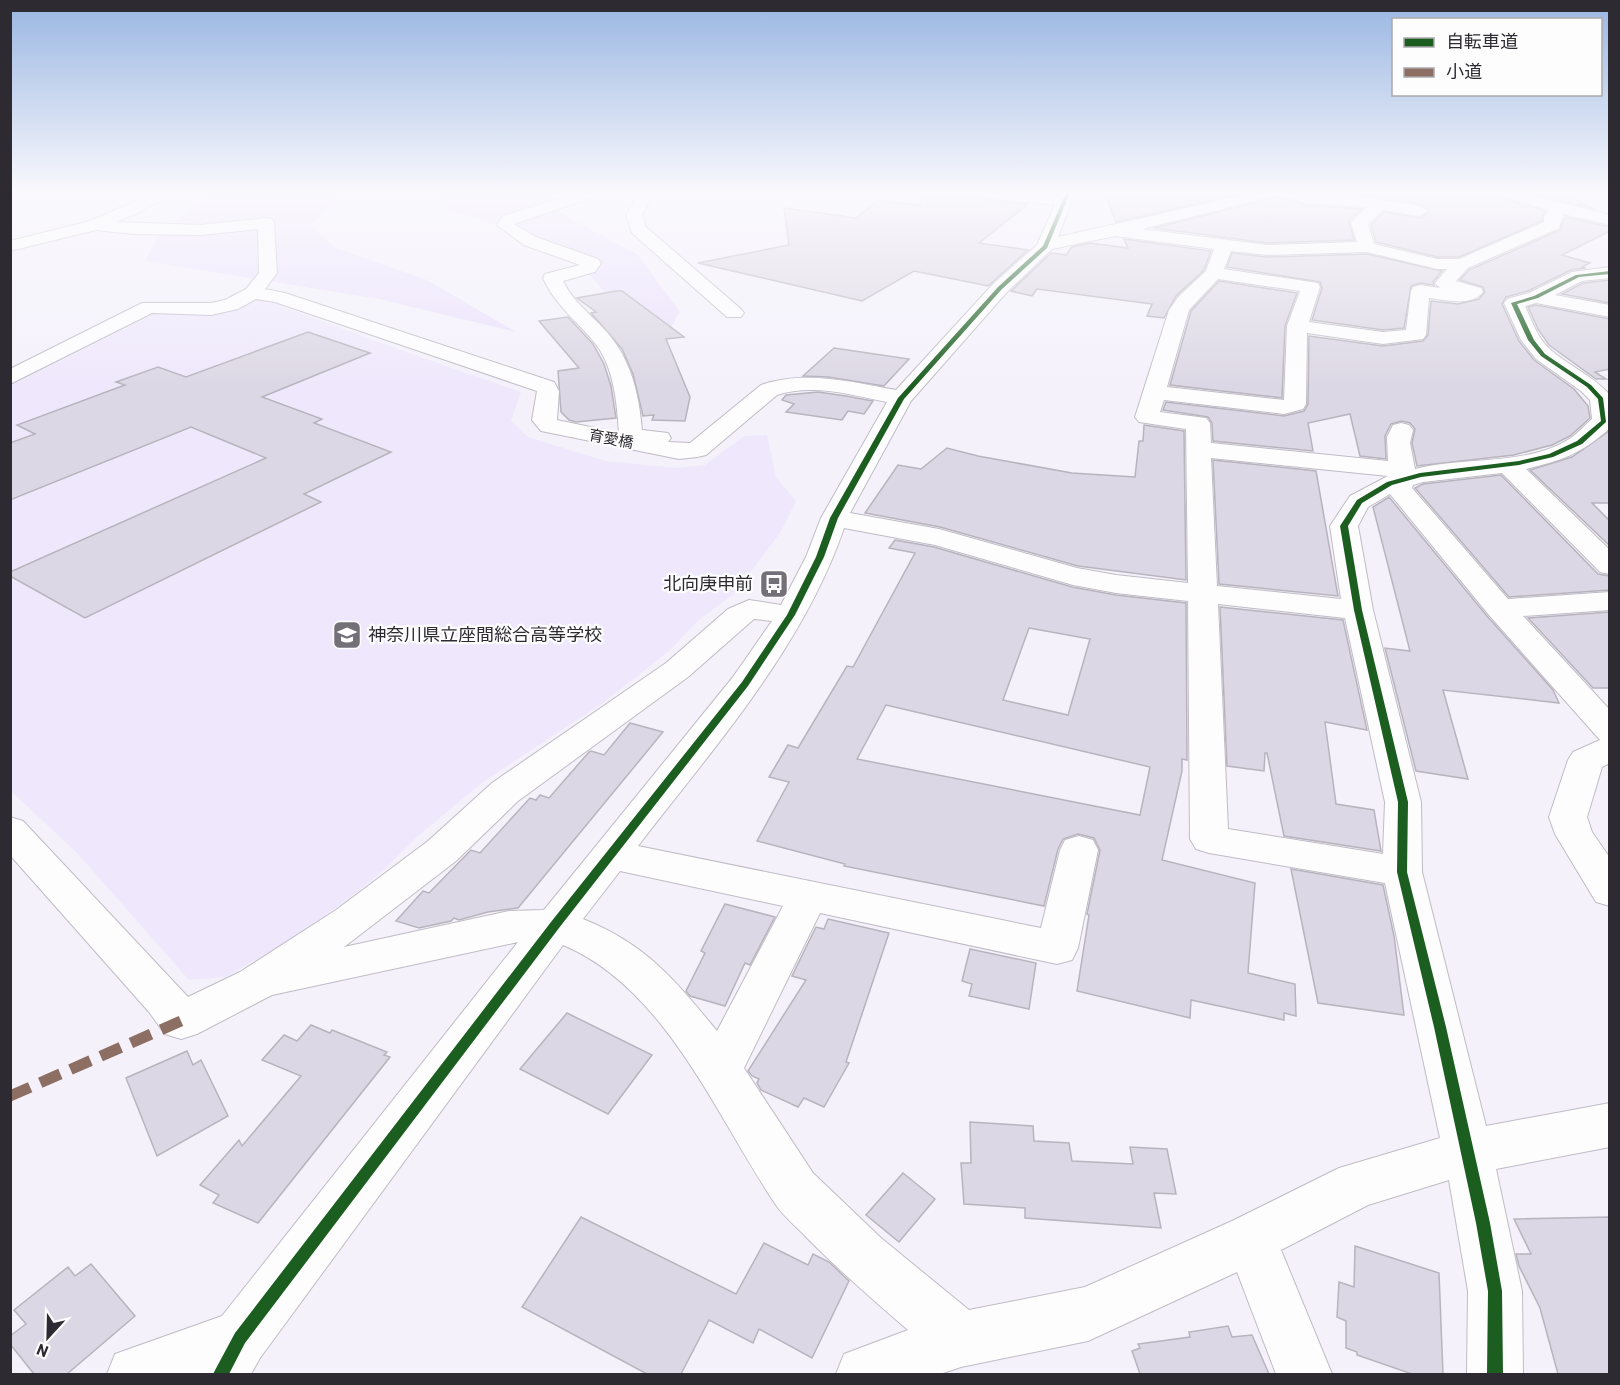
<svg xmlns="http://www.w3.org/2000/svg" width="1620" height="1385" font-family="Barlow,'Noto Sans JP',sans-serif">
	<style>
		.built { fill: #efe8fc }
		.green { fill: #ebe1fc }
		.building { fill: #dcd7e4; stroke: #b7b4bd; stroke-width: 1.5; fill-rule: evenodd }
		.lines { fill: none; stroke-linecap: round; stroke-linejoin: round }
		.minor-casing { stroke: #bfbcc5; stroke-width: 2 }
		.minor { fill: #fdfdfe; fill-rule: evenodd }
		.quiet { stroke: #8d6e63; stroke-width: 11; stroke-dasharray: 22 11; stroke-linecap: butt }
		.cycleway-casing { stroke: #fdfdfd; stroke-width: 4 }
		.cycleway { fill: #1b5e20; fill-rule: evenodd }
		.labels { text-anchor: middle; stroke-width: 4.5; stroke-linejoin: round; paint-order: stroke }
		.far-street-label { font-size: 15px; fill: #2d2a32; stroke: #fdfdfd }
		.poi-label { font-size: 18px; fill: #2d2a32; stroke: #fdfdfd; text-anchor: end }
	</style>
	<rect width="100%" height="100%" fill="#f4f1fb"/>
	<!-- built -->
	<polygon class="built" points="267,297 282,306 378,342 521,392 511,421 528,437 606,461 676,468 705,465 744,436 767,435 776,477 796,501 780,533 734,594 700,619 669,651 603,703 483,782 418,836 385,869 347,900 282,945 226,977 189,980 77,853 11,791 10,384 143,314 161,310 224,314 248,298"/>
	<!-- green -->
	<g class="green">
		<polygon points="210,193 343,193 309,226 336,248 427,280 516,332 379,299 145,261 158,236"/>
		<polygon points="435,193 552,193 553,204 567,217 637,254 680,312 665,337 624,313 585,270 545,242 451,210 438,200"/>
	</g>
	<!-- building -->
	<g class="building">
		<polygon points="921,193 977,193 979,197 986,200 1028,204 979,243 1028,250 988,286 914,271 862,301 698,263 789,245 784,208 856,218 878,200 920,205"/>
		<polygon points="1104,193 1245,193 1116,222"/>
		<polygon points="1330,193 1498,193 1501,198 1545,211 1542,221 1459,257 1437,257 1376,242 1371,225 1384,212 1421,218 1430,212 1421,204 1365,195"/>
		<polygon points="1529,193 1562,193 1595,209"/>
		<polygon points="1278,197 1305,205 1362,209 1349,221 1354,240 1267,243 1154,228"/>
		<polygon points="1565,217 1610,227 1610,231 1562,255 1590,263 1582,267 1586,268 1571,270 1528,291 1506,297 1502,304 1519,341 1534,360 1574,389 1588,406 1590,418 1570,436 1552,445 1514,455 1417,466 1412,443 1415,429 1410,423 1402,421 1391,424 1385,436 1386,459 1360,456 1350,414 1308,423 1313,451 1213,441 1212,423 1208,417 1163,410 1166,402 1284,416 1304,411 1308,404 1309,336 1383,346 1423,341 1428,335 1431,301 1458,304 1479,299 1485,292 1483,287 1460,280 1469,270 1560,230"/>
		<polygon points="1124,239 1211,251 1204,270 1176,296 1164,318 1147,316 1152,304 1037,289 1032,296 1011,291 1051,253 1066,255 1072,247 1090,243 1128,248"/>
		<polygon points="1232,253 1267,257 1367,254 1442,271 1433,282 1434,285 1420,283 1411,286 1404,328 1383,330 1312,320 1322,288 1320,282 1227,267"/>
		<polygon points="1610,280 1610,303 1562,294 1583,283"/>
		<polygon points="1219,281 1297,293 1285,326 1282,398 1170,385 1191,311"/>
		<polygon points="616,291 622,291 684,337 666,339 690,397 685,421 652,420 654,415 643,416 633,374 622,349 591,313 596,312 577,298"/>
		<polygon points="1536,305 1610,319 1610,369 1595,372 1606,379 1596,379 1549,345 1538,329 1528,307"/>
		<polygon points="568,317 593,344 604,364 611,386 616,418 576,422 569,420 561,412 558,371 579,368 539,321"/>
		<polygon points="308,332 370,353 262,397 322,419 314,423 391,452 304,494 321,502 85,618 10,576 10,572 266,458 191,427 10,500 10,443 35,434 17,425 125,385 116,382 158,367 186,377"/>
		<polygon points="834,348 909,359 884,386 828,377 803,376"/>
		<polygon points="818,392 846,396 873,401 864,414 848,411 842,420 786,412 794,404 782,400 786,395"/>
		<polygon points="1144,425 1184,431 1186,580 1078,566 940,527 865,513 898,465 921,469 947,448 978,456 1072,473 1135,477 1139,441 1143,441"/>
		<polygon points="1609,431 1610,503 1592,503 1610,521 1610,546 1530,470 1572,457"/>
		<polygon points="1213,460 1316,471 1338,596 1219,584"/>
		<polygon points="1501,475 1598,574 1610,576 1610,590 1509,597 1415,488 1423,484"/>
		<polygon points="1389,497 1487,616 1553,690 1559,703 1443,690 1468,779 1416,771 1385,648 1410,651 1373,507"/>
		<path d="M895,540L934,547L1072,587L1116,595L1186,603L1187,760L1182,759V771L1162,860L1255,883L1248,973L1295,984L1296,1016L1284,1013V1020L1191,1000L1190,1018L1077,991L1089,915L1087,914L1100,850L1094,838L1078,834L1063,839L1058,849L1044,906L844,866L845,864L757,841L789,782L769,777L788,745L798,748L847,666L853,667L915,553L889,548ZM1029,628L1090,639L1068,715L1003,700ZM886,705L1150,767L1140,815L857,759Z"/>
		<polygon points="1220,607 1343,620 1367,730 1325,722 1336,804 1374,810 1381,851 1284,836 1267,753 1265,753 1264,771 1227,766"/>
		<polygon points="1610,612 1610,688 1593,688 1528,618"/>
		<polygon points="630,723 663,732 518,908 488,912 459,920 454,918 451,921 419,928 396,921 423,891 429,893 471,850 480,853 530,798 536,800 540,795 549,798 589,752 591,751 604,755"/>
		<polygon points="1291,869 1383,885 1394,936 1404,1015 1318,1003"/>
		<polygon points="725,904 775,917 750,965 745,963 725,1006 690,996 686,991 705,953 701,951"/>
		<polygon points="828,919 889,933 846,1062 849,1063 824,1107 804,1098 798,1107 761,1090 757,1083 759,1079 752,1076 748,1071 806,980 792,976 816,927 824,929"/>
		<polygon points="970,949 1036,963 1029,1009 969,996 972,984 962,981"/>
		<polygon points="567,1013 652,1055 608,1114 520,1069"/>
		<polygon points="311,1025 330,1033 332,1030 387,1052 384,1055 390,1057 258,1223 213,1203 219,1195 200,1185 239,1140 242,1146 301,1076 262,1060 284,1035 297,1041"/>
		<polygon points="187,1051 193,1065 201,1060 228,1116 157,1156 126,1078"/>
		<polygon points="970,1122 1033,1126 1034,1141 1069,1143 1072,1161 1133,1164 1130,1147 1167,1149 1176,1194 1154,1193 1161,1228 1025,1218 1025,1208 964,1204 961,1163 971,1163"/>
		<polygon points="903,1173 935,1199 899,1242 866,1215"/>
		<polygon points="581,1217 736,1294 764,1243 808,1265 813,1254 829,1262 849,1281 812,1358 759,1329 753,1343 709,1320 681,1374 647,1374 522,1307"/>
		<polygon points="1610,1217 1610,1374 1558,1374 1540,1308 1519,1266 1516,1254 1531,1254 1514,1219"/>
		<polygon points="1355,1246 1439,1273 1443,1374 1412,1374 1357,1355 1357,1352 1346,1348 1346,1321 1337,1317 1339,1282 1354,1287"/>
		<polygon points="91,1264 135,1316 67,1374 34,1374 10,1344 10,1336 26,1324 14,1310 68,1267 75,1276"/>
		<polygon points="1228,1326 1232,1337 1252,1335 1269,1374 1140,1374 1132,1351 1140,1348 1138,1344 1190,1337 1189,1332"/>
	</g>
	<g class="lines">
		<!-- minor casing -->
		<g class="minor-casing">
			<g id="minor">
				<path d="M154,193H173L142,211L117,222L201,225L266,218L272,219L274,223L277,273L265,289L285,293L554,382L559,391L557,420L619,433C617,403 614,367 595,343C577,321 555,305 543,278L545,274L580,265L524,245L497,225L503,216L577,193H599L597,196L514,224L536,237L598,259L601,263L595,272L563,281C572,300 588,312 602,327C630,355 639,392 642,430L668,433L671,438L668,442L690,443L761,385C806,370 850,382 896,390L993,284L1037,245L1055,205L986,198L981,196L979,193H1027L1059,196L1061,193H1075L1058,237L1253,193H1302L1365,197L1420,206L1428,211L1420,216L1383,210L1368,224L1374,244L1437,259H1459L1544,222V217L1549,210L1502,196L1500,193H1522L1610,215V225L1563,214L1559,228L1468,268L1456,281L1481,288L1483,292C1472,307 1445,300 1429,298L1426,335L1423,339L1383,344L1307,333L1306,404L1303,409L1284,414L1164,400L1160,412L1206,418L1210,423L1211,443L1388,461L1387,437L1393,425L1401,423L1409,425L1413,430L1410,443L1415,469C1465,456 1525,467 1571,438C1578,433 1585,425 1592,419L1590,400L1581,391L1536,359L1521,340L1504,303L1507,299L1529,293L1572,272L1610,267V278L1582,281L1555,295L1610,305V317L1536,303L1525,306C1532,321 1538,340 1552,351C1571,367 1593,376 1610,395V428C1581,454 1563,460 1526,469L1610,550V574L1600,572L1502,473L1423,482L1413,485L1412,488L1508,599L1610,592V610L1523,616L1610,710V763L1602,767L1587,817L1592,832L1610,858V906L1596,902L1555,834L1549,817L1568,760L1573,752L1600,740L1489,615L1390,494L1368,507L1358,526L1373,610L1421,802L1422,872L1486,1126L1610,1103V1147L1496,1169L1522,1291L1523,1374H1467L1468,1291L1449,1180L1368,1205L1281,1250L1332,1374H1276L1237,1272L1088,1341L961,1367L940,1374H836L844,1354L908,1330C873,1300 839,1270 807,1238C797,1227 784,1217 776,1205C717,1118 666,988 563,945L260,1358L251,1374H107L115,1354L222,1316L518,942L272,995L197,1034L181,1039L165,1034L149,1012L10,855V817L23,821L188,997L240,972L336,910L428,841L492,783L666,663L728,609L749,600L781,605L806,557L821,518L887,402C853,395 812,383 777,395L706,455L697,457L679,459L541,431L532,420L537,391L275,302L256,299L238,309L211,315L152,313L10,384V369L142,303H211L225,300L246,289L259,273L258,229L201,235L133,234L96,230L10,251V241L90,221ZM1278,193L1280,196L1305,203L1367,207L1351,223L1357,242L1267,245L1142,229L1275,196ZM1115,236L1214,249L1206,271L1178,297L1169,310L1135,417L1139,422L1186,429L1188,583L1116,575L1077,568L939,529L850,513L911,401L1007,292L1052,249ZM1231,251L1267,255L1367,252L1437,269H1447L1435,283L1440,288L1420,285L1413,287L1411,291L1406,330L1383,332L1309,322L1320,287L1318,283L1224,269ZM1218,279L1300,291L1287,326L1284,400L1167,387L1189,310ZM1211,458L1388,476L1350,496L1330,526L1341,599L1217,586ZM844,528L935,545L1073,585L1116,593L1188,601L1190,839L1196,849L1209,853L1385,883L1440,1138L1339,1168L1232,1221L1085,1287L969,1310L881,1238L813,1173L744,1068L820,913L1057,964L1072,960L1078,948L1098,850L1093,840L1079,836L1065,840L1060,850L1041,928L638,846C714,747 803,648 844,528ZM1218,604L1345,618L1385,802L1383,854L1228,829ZM754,619L772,621L733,677L544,910L509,911L344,947L456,861L518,801L688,677ZM620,871L783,906L717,1031C675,980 646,944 583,919Z"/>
				<polygon points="639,193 654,193 642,215 646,227 741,309 744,313 741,317 727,317 632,233 626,215"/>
			</g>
		</g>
		<!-- minor -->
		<use href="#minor" class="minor"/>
		<!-- quiet -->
		<polyline class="quiet" points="10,1096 181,1021"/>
		<!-- cycleway casing -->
		<g class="cycleway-casing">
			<g id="cycleway">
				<polygon points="1066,193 1070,193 1047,248 1002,289 904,399 838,518 824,557 795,615 748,686 559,928 245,1343 229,1374 213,1374 235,1333 551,922 742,682 787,615 816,557 830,518 898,398 998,287 1043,246"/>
				<polygon points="1610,271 1610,274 1579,277 1538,298 1517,304 1534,340 1545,354 1591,385 1603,398 1606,422 1582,444 1553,457 1519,465 1421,477 1392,485 1362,503 1348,526 1362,610 1408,802 1407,872 1446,1027 1490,1223 1502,1291 1503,1374 1487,1374 1488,1291 1476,1223 1434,1027 1397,872 1398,802 1354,610 1340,526 1357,500 1387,482 1420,473 1519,461 1549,454 1577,441 1601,421 1598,399 1587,387 1541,356 1528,340 1511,303 1534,296 1576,275"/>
			</g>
		</g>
		<!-- cycleway -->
		<use href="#cycleway" class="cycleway"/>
	</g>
	<!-- sky -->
	<linearGradient id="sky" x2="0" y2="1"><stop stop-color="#99b6e2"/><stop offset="0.5" stop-color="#faf9fd"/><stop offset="1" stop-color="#faf9fd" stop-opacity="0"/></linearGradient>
	<rect width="1620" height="386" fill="url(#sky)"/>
	<!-- icons -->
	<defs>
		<g id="bus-square" transform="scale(1.5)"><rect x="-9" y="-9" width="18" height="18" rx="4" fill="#737078" stroke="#fdfdfd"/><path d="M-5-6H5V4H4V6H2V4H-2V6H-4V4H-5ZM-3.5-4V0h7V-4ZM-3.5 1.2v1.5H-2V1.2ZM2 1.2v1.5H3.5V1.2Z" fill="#fff"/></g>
		<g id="school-square" transform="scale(1.5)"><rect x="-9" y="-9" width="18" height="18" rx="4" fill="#737078" stroke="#fdfdfd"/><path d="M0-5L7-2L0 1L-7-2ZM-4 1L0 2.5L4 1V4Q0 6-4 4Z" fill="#fff"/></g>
	</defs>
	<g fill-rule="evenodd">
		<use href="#bus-square" x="774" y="584"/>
		<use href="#school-square" x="347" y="635"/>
	</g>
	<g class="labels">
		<!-- far-street labels -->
		<g class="far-street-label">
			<text transform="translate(611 439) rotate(11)" y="5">育愛橋</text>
		</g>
		<!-- poi labels -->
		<g class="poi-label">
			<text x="753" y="590">北向庚申前</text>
			<text x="368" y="641" text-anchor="start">神奈川県立座間総合高等学校</text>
		</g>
	</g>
	<!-- border -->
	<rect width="1620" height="1385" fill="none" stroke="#2d2a32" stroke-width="24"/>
	<!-- legend -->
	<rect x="1392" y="18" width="210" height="78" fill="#fdfdfd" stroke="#aaa9ac" stroke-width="1.5"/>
	<rect x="1404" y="38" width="30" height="9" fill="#1b5e20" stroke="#aaa9ac" stroke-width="1.5"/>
	<text x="1446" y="48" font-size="18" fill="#2d2a32">自転車道</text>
	<rect x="1404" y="68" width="30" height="9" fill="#8d6e63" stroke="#aaa9ac" stroke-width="1.5"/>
	<text x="1446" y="78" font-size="18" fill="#2d2a32">小道</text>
	<!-- north arrow -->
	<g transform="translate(48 1337) rotate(202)" stroke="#fdfdfd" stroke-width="4.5" paint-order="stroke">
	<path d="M0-4.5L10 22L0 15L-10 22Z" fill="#2d2a32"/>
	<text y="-9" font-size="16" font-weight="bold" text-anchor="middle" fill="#2d2a32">N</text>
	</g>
</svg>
